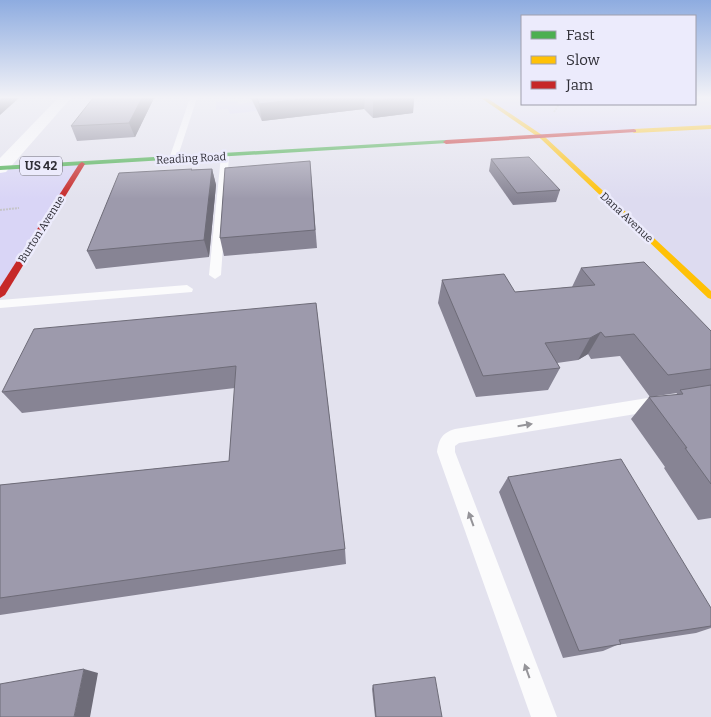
<svg xmlns="http://www.w3.org/2000/svg" width="711" height="717" font-family="Bitter,serif">
	<style>
		.built { fill: #dddbf0 }
		.green { fill: #d9d5f6 }
		.lines { fill: none; stroke-linecap: round; stroke-linejoin: round }
		.path { stroke: #c6c5c9; stroke-width: 2; stroke-dasharray: 2 1; stroke-linecap: butt }
		.lane { fill: #fbfbfc; fill-rule: evenodd }
		.street { fill: #fbfbfc; fill-rule: evenodd }
		.fast { fill: #4caf50; fill-rule: evenodd }
		.slow { fill: #ffc107; fill-rule: evenodd }
		.jam { fill: #c62828; fill-rule: evenodd }
		.wall { fill: #878494 }
		.shaded-wall { fill: #6e6c78 }
		.building { fill: #9d9aac; stroke: #6e6c78 }
		.oneway { fill: #959499 }
		.labels { text-anchor: middle; stroke-width: 5; stroke-linejoin: round; paint-order: stroke }
		.far-street-label { font-size: 11px; fill: #2f2e36; stroke: #ecebfc }
		.shield { fill: #ecebfc; stroke: #686771; stroke-width: 1 }
		.shield-label { font-size: 12px; font-weight: bold; fill: #2f2e36 }
	</style>
	<rect width="100%" height="100%" fill="#e3e2ee"/>
	<!-- built -->
	<polygon class="built" points="711,127 711,296 543,138"/>
	<!-- green -->
	<g class="green">
		<polygon points="483,98 522,98 522,104 695,104 695,98 711,98 711,127 543,138"/>
		<polygon points="237,101 238,104 253,102 257,111 230,114 228,109 216,110 216,102"/>
		<polygon points="82,164 0,295 0,168"/>
	</g>
	<g class="lines">
		<!-- path -->
		<g class="path">
			<polyline points="554,112 559,104"/>
			<polyline points="0,210 19,208"/>
		</g>
		<!-- lane -->
		<g class="lane">
			<polygon points="190,98 197,98 177,159 176,161 170,161 169,159"/>
			<polygon points="225,153 229,156 221,275 215,279 209,275 221,156"/>
			<polygon points="187,285 193,289 192,292 0,308 0,300"/>
			<path d="M660,396L666,398L668,403L666,408L660,410L459,443L455,446V452L557,717H531L437,452C439,439 442,433 455,429Z"/>
		</g>
		<!-- street -->
		<polygon class="street" points="58,98 71,98 6,172 0,173 0,158"/>
		<!-- fast -->
		<polygon class="fast" points="446,140 448,141 448,143 0,170 0,166"/>
		<!-- slow -->
		<g class="slow">
			<polygon points="481,98 487,98 545,137 711,291 711,299 708,298 541,139"/>
			<polygon points="711,125 711,129 634,133 631,131 634,129"/>
		</g>
		<!-- jam -->
		<g class="jam">
			<polygon points="634,129 636,130 636,132 446,144 443,142 446,140"/>
			<polygon points="82,162 85,164 5,295 0,298 0,287 79,164"/>
		</g>
	</g>
	<!-- wall -->
	<g class="wall">
		<polygon points="154,98 135,137 77,141 71,126"/>
		<polygon points="251,98 414,98 413,113 373,118 364,109 262,121"/>
		<polygon points="491,159 560,190 556,202 513,205 489,171"/>
		<polygon points="310,161 317,248 224,256 220,238"/>
		<polygon points="192,169 192,170 212,169 216,185 209,257 96,269 87,251"/>
		<polygon points="581,268 711,331 711,518 698,520 664,468 665,467 631,419 649,397 676,395 677,393 650,397 620,356 591,359 588,354 578,360 557,363 560,368 548,390 476,397 438,303 442,280 515,292 572,287"/>
		<polygon points="316,303 345,549 346,564 0,615 0,485 229,461 235,388 22,413 2,392"/>
		<polygon points="508,477 711,608 711,628 696,633 617,645 603,651 563,658 499,492"/>
		<polygon points="373,685 442,717 375,717 372,689"/>
	</g>
	<!-- shaded-wall -->
	<g class="shaded-wall">
		<polygon points="1,98 19,98 0,115 0,99"/>
		<polygon points="142,98 154,98 135,137 129,123"/>
		<polygon points="309,98 365,98 364,109 262,121 259,104"/>
		<polygon points="399,98 414,98 413,113 373,118 373,101"/>
		<polygon points="212,169 216,185 209,257 204,240"/>
		<polygon points="601,332 588,354 578,360 590,338"/>
		<polygon points="84,669 98,673 90,717 74,717"/>
	</g>
	<!-- building -->
	<g class="building">
		<polygon points="93,98 142,98 129,123 71,126"/>
		<polygon points="257,98 309,98 259,104"/>
		<polygon points="371,98 399,98 373,101"/>
		<polygon points="529,157 560,190 517,193 491,159"/>
		<polygon points="310,161 315,230 220,238 225,168"/>
		<polygon points="192,169 191,170 212,169 204,240 87,251 119,173"/>
		<polygon points="644,262 711,331 711,369 668,375 634,334 605,337 601,332 590,338 545,343 560,368 483,376 442,280 504,274 515,292 595,285 581,268"/>
		<polygon points="316,303 345,549 0,598 0,485 229,461 236,366 2,392 34,329"/>
		<polygon points="711,385 711,484 685,448 687,448 649,397 683,394 680,390"/>
		<polygon points="621,459 711,608 711,626 619,640 621,644 579,651 508,477"/>
		<polygon points="84,669 74,717 0,717 0,684"/>
		<polygon points="435,677 442,717 376,717 373,685"/>
	</g>
	<!-- one-way arrows -->
	<defs><path id="oneway-solid" d="M-6-.8H1V-3.2L6.5 0L1 3.2V.8H-6Z" transform="scale(1.25)"/></defs>
	<g class="oneway">
		<use href="#oneway-solid" transform="translate(525 425) rotate(-9)"/>
		<use href="#oneway-solid" transform="translate(471 519) rotate(-110)"/>
		<use href="#oneway-solid" transform="translate(527 671) rotate(-110)"/>
	</g>
	<!-- sky -->
	<linearGradient id="sky" x2="0" y2="1"><stop stop-color="#8eace0"/><stop offset="0.49" stop-color="#f2f2f7"/><stop offset="1" stop-color="#f2f2f7" stop-opacity="0"/></linearGradient>
	<rect width="711" height="199" fill="url(#sky)"/>
	<g class="labels">
		<!-- far-street labels -->
		<g class="far-street-label">
			<text transform="translate(191 158) rotate(-3)" y="4">Reading Road</text>
			<text transform="translate(627 217) rotate(43)" y="4">Dana Avenue</text>
			<text transform="translate(41 229) rotate(-58)" y="4">Burton Avenue</text>
		</g>
		<!-- shield labels -->
		<rect class="shield" x="20" y="156.5" width="42" height="19" rx="4"/>
		<g class="shield-label">
			<text x="41" y="170">US 42</text>
		</g>
	</g>
	<!-- legend -->
	<rect x="521" y="15" width="175" height="90" fill="#ecebfc" stroke="#a09fad"/>
	<rect x="531" y="31" width="25" height="8" fill="#4caf50" stroke="#a09fad"/>
	<text x="566" y="40" font-size="15" fill="#2f2e36">Fast</text>
	<rect x="531" y="56" width="25" height="8" fill="#ffc107" stroke="#a09fad"/>
	<text x="566" y="65" font-size="15" fill="#2f2e36">Slow</text>
	<rect x="531" y="81" width="25" height="8" fill="#c62828" stroke="#a09fad"/>
	<text x="566" y="90" font-size="15" fill="#2f2e36">Jam</text>
</svg>
